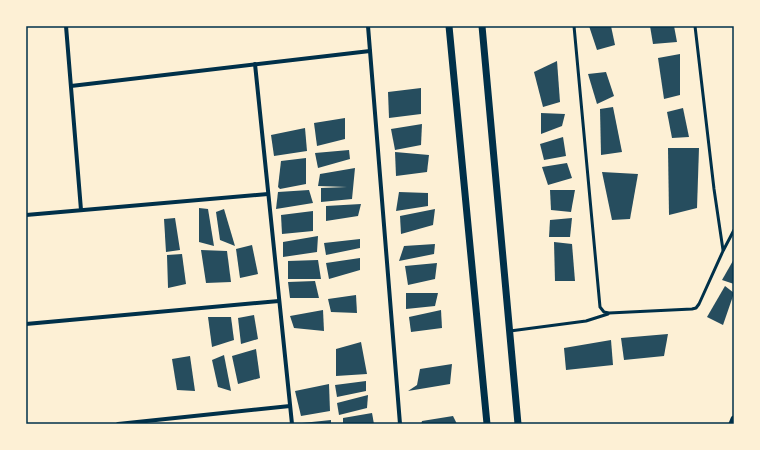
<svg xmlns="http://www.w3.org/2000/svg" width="760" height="450" font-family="'Source Sans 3',sans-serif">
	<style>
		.building { fill: #264d5e }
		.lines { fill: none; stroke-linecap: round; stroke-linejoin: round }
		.service { stroke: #003049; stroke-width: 3 }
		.minor { stroke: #003049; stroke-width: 4 }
		.tertiary { stroke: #003049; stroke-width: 7 }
		.neatline { fill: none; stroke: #003049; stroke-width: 1.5 }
	</style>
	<rect width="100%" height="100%" fill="#fdf0d5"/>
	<!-- building -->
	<g class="building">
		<polygon points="589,26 611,26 615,45 597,50"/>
		<polygon points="650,26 674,26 677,42 653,44"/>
		<polygon points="680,54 680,95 664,99 658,58"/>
		<polygon points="557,61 560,102 543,107 534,72"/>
		<polygon points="606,72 614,96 597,104 588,74"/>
		<polygon points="421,88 421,114 389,118 388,92"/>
		<polygon points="613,107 622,152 601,155 600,109"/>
		<polygon points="683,108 689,137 672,138 667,112"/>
		<polygon points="541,113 565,114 562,126 541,134"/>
		<polygon points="345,118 345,139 317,146 314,123"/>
		<polygon points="422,124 421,145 395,150 391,129"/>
		<polygon points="305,128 307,151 274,156 271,135"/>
		<polygon points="563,137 566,156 544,160 540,144"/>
		<polygon points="668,148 699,148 697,208 669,215"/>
		<polygon points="349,150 350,159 318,168 315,153"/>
		<polygon points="395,152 429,155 427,172 396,176"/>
		<polygon points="306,158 306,184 280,189 278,187 281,161"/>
		<polygon points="567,163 572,178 548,185 542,167"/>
		<polygon points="355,168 352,199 321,202 321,188 347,187 318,186 320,174"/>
		<polygon points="602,172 638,174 630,219 612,220"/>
		<polygon points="309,190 313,203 276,209 278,192"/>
		<polygon points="550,190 575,190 571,212 551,210"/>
		<polygon points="399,192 428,193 428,206 396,211"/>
		<polygon points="361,204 358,216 326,221 326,206"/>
		<polygon points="199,208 208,209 214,246 199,242"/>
		<polygon points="224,209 235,246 220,240 216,212"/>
		<polygon points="435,209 433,225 401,234 400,216"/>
		<polygon points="313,211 313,231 282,234 281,215"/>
		<polygon points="175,218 180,250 166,252 164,219"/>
		<polygon points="572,218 570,237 549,237 550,220"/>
		<polygon points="318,236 317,252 283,257 283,242"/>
		<polygon points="360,239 360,248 326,255 324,243"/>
		<polygon points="554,242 572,244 575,281 555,281"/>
		<polygon points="435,244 434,254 399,261 404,246"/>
		<polygon points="252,245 258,274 240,278 236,249"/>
		<polygon points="201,250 227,251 231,282 206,283"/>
		<polygon points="182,254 186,284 168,288 167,255"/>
		<polygon points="360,258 360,270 329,279 326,263"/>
		<polygon points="734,259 734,284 722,280"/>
		<polygon points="318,260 321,279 288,279 288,261"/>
		<polygon points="437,263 435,279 408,285 405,266"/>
		<polygon points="315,281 319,298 290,298 288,282"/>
		<polygon points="725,286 734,293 723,325 707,317"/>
		<polygon points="406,293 438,293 435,306 406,309"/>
		<polygon points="356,295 357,313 331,312 328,299"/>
		<polygon points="323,310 324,331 294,328 290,316"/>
		<polygon points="441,310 442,328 411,332 409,317"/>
		<polygon points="254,315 258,339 241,344 238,318"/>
		<polygon points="208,317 231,317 234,340 212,347"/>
		<polygon points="668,334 664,356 624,360 621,338"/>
		<polygon points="611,340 613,365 566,370 564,348"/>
		<polygon points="361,342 367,374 336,376 336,349"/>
		<polygon points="256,349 260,378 238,384 232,356"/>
		<polygon points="224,355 231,391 218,387 212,360"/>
		<polygon points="190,356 195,391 177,390 172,359"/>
		<polygon points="452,364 450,384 408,391 417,385 420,369"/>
		<polygon points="366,381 366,391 337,397 335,385"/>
		<polygon points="329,384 330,411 301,416 295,391"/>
		<polygon points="368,395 367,408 339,415 337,403"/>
		<polygon points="372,413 374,424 343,424 343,418"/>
		<polygon points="453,416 457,424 421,424 422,421"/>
		<polygon points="331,420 331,424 303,424 302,423"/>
	</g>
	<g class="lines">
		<!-- service -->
		<g class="service">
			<polyline points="574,26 600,307 604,312 609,313 692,309 696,308 699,304 723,251 734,230"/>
			<polyline points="695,26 714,189 723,250"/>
			<polyline points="510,331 586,321 608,314"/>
		</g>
		<!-- minor -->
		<g class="minor">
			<polyline points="66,26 81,210"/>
			<polyline points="368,26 400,424"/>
			<polyline points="255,64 292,424"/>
			<polyline points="71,86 370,51"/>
			<polyline points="26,215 268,194"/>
			<polyline points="26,324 279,301"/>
			<polyline points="118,424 290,406"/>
		</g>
		<!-- tertiary -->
		<g class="tertiary">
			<polyline points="449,26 487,424"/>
			<polyline points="482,26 518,424"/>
			<polyline points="732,424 734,419"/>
		</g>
	</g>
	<!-- border -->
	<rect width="760" height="450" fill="none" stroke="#fdf0d5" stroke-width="54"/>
	<rect x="27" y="27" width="706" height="396" class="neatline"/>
</svg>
